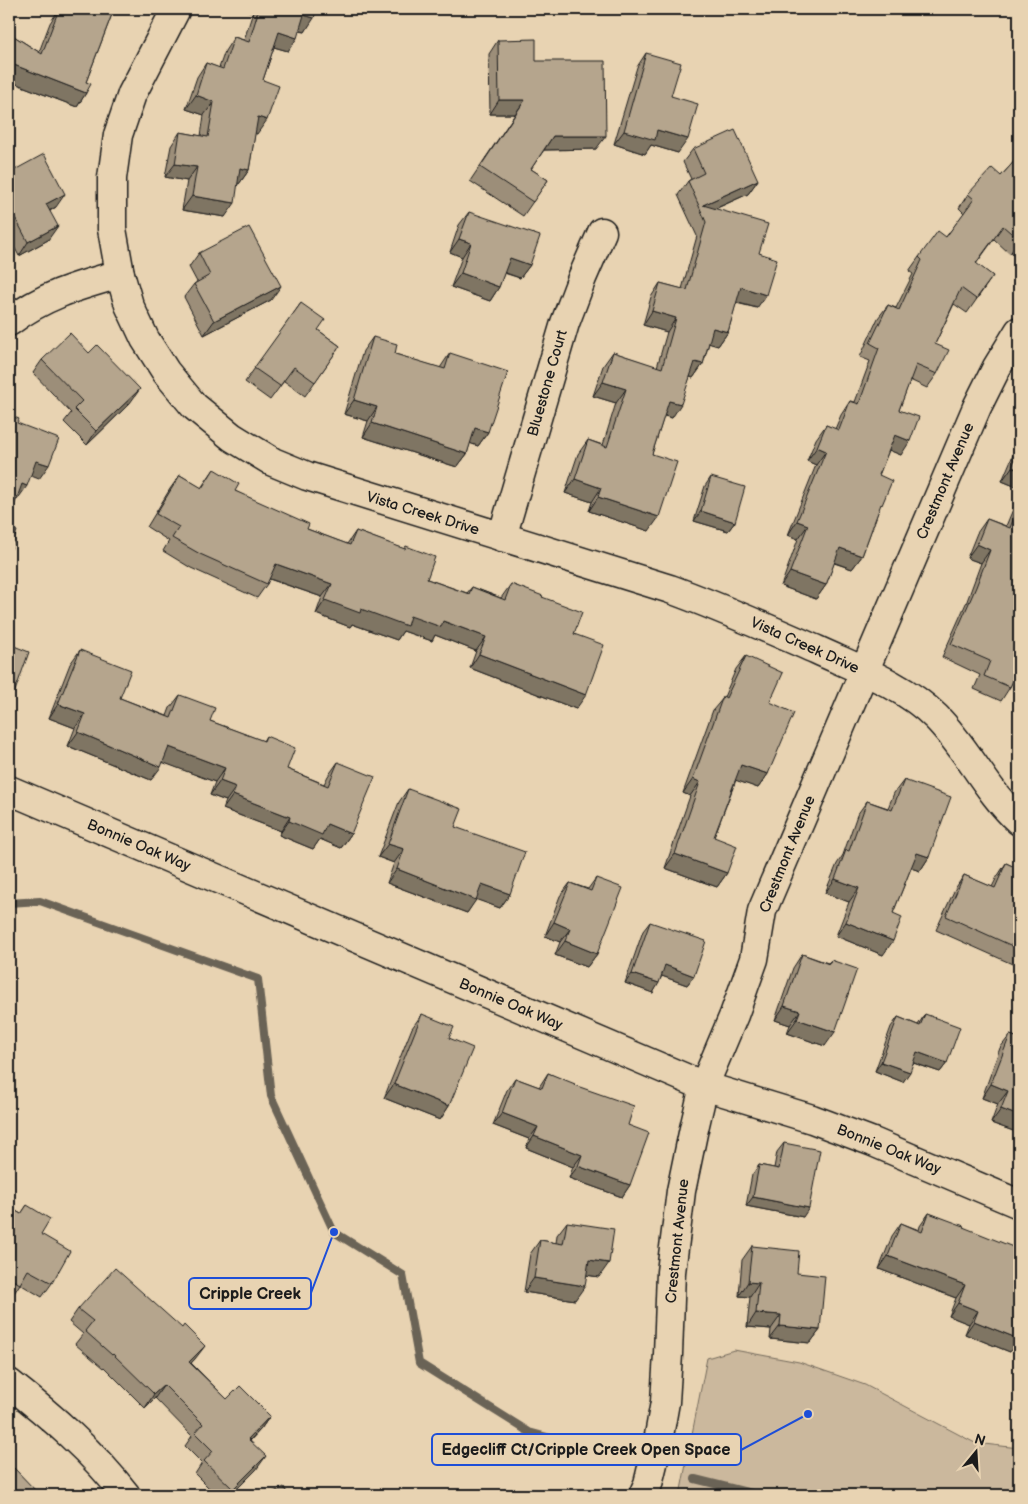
<svg xmlns="http://www.w3.org/2000/svg" width="1028" height="1504" font-family="'Balsamiq Sans',sans-serif">
	<style>
		.green { fill: #cbb89d; stroke: #746a5c }
		.lines { fill: none; stroke-linecap: round; stroke-linejoin: round }
		.stream { stroke: #6b6356; stroke-width: 8 }
		.minor-casing { stroke: #1c1c1c; stroke-width: 31 }
		.tertiary-casing { stroke: #1c1c1c; stroke-width: 31 }
		.minor { stroke: #e8d3b2; stroke-width: 28 }
		.tertiary { stroke: #e8d3b2; stroke-width: 28 }
		.wall { fill: #9c8e79; stroke: #1c1c1c }
		.shaded-wall { fill: #7f7463; stroke: #1c1c1c }
		.building { fill: #b5a58d; stroke: #1c1c1c }
		.labels { text-anchor: middle; stroke-width: 5; stroke-linejoin: round; paint-order: stroke }
		.street-label { font-size: 15px; fill: #1c1c1c; stroke: #e8d3b2 }
		.leader { fill: none; stroke: #1d4ed8; stroke-width: 2 }
		.callout-dot { fill: #1d4ed8; stroke: #e8d3b2; stroke-width: 2 }
		.callout { fill: #e8d3b2; stroke: #1d4ed8; stroke-width: 2 }
		.callout-label { font-size: 16px; text-anchor: middle; font-weight: bold; fill: #1c1c1c }
	</style>
	<rect width="100%" height="100%" fill="#e8d3b2"/>
	<filter id="ink" filterUnits="userSpaceOnUse"><feTurbulence type="fractalNoise" baseFrequency=".02" numOctaves="2"/><feDisplacementMap in="SourceGraphic" scale="10" xChannelSelector="R" yChannelSelector="G"/><feConvolveMatrix kernelMatrix="1 2 1 2 8 2 1 2 1" color-interpolation-filters="sRGB"/></filter>
	<g filter="url(#ink)">
		<!-- green -->
		<polygon class="green" points="734,1350 799,1362 865,1385 975,1443 1019,1448 1019,1495 680,1495 707,1358"/>
		<g class="lines">
			<!-- stream -->
			<g class="stream">
				<polyline points="9,903 40,901 258,979 271,1096 334,1232 403,1275 419,1363 529,1432 617,1456"/>
				<polyline points="695,1479 751,1493 750,1495"/>
			</g>
			<!-- minor casing -->
			<g class="minor-casing">
				<g id="minor">
					<path d="M176,9L132,94L118,135L112,178V229L120,274L129,305L145,339L166,372L194,406L232,437L273,462L307,476L670,589C720,607 769,629 817,650C858,669 904,685 936,717C968,749 986,791 1019,821"/>
					<path d="M9,322C44,295 78,286 120,274"/>
					<polyline points="502,537 565,323 582,278 602,232"/>
					<polyline points="9,790 704,1086 812,1119 873,1142 1019,1204"/>
					<polyline points="643,1495 648,1484 657,1447 665,1402 668,1354 671,1272 681,1191 693,1133 704,1086 734,1015 754,959 762,911 977,407 997,367 1019,331"/>
				</g>
			</g>
			<!-- tertiary casing -->
			<g class="tertiary-casing">
				<path id="tertiary" d="M9,1383C51,1416 93,1452 126,1495"/>
			</g>
			<!-- minor -->
			<use href="#minor" class="minor"/>
			<!-- tertiary -->
			<use href="#tertiary" class="tertiary"/>
		</g>
		<!-- wall -->
		<g class="wall">
			<polygon points="59,9 62,10 63,9 114,9 86,82 86,93 77,107 9,81 9,33 39,52 50,23"/>
			<polygon points="241,9 317,9 305,32 299,31 288,51 274,47 263,80 257,134 255,133 249,170 239,184 238,183 225,217 182,210 187,181 165,177 171,146 180,132 201,136 204,115 186,109 197,77 206,63 219,68 225,51 234,37 244,40 253,12"/>
			<polygon points="498,40 536,61 596,149 544,150 531,169 548,180 523,216 470,181 515,114 490,114 489,54"/>
			<polygon points="646,53 671,96 678,153 651,145 645,154 614,144 637,67"/>
			<polygon points="693,149 758,180 748,194 715,209 759,253 757,308 736,303 728,332 718,346 709,343 703,364 693,378 690,377 672,418 664,416 652,454 649,531 589,511 592,502 565,493 578,454 588,440 603,445 616,403 593,396 603,366 613,352 657,367 667,332 643,325 651,297 660,283 682,289 697,236 678,195 688,181 691,179 683,162"/>
			<polygon points="1019,156 1019,243 1010,254 994,239 976,264 993,276 967,313 954,304 935,344 937,374 927,388 910,380 899,410 901,455 889,450 879,475 879,509 862,556 852,569 834,563 826,585 816,599 781,586 798,539 788,535 816,465 807,461 816,439 826,425 835,429 841,415 850,401 855,402 870,361 860,357 878,318 888,305 896,308 913,274 909,271 919,257 946,237 964,213 959,208 968,194 1001,176"/>
			<polygon points="9,173 56,207 50,211 48,240 19,256 9,237"/>
			<polygon points="469,212 530,265 520,278 504,273 499,287 490,301 451,287 462,257 450,252 459,225"/>
			<polygon points="199,253 271,300 204,335 184,297 194,284 197,282 189,267"/>
			<polygon points="301,303 318,330 340,346 305,396 284,381 270,400 245,382"/>
			<polygon points="373,337 395,354 440,368 450,353 488,432 478,446 470,443 467,454 457,467 363,437 368,421 344,414 363,351"/>
			<polygon points="42,360 130,403 87,445 64,422 71,413 33,373"/>
			<polygon points="1019,444 1019,488 1002,481 1016,448"/>
			<polygon points="214,469 235,491 307,529 347,544 356,531 404,549 406,546 427,579 467,593 472,587 501,598 511,584 542,597 574,634 576,709 470,668 476,651 435,635 432,641 403,631 397,640 352,624 350,627 316,614 322,597 269,579 267,584 257,598 191,568 163,551 169,541 147,527 170,489 180,475 201,488"/>
			<polygon points="711,477 735,522 728,531 694,521 705,486"/>
			<polygon points="1019,495 1019,668 1010,687 1001,701 974,689 980,675 942,657 967,601 981,563 967,558 977,533 987,519 1006,526"/>
			<polygon points="80,650 120,698 167,716 170,708 180,695 210,721 263,741 266,736 287,769 324,784 328,776 338,762 351,834 341,848 320,839 313,849 279,835 281,831 223,809 226,801 210,795 215,782 163,762 151,780 68,746 75,728 49,718 70,664"/>
			<polygon points="746,656 770,702 768,774 758,788 736,780 714,837 727,873 717,887 665,868 690,796 683,793 713,710 724,697 736,669"/>
			<polygon points="904,780 929,857 920,871 911,868 893,913 883,955 836,936 849,902 825,893 837,864 843,855 857,815 867,801 888,808 894,793"/>
			<polygon points="408,789 455,827 510,894 500,908 476,899 467,913 387,883 394,863 378,857 399,802"/>
			<polygon points="1006,863 1019,869 1019,967 936,930 955,889 964,875 992,887 997,877"/>
			<polygon points="596,878 597,954 587,967 555,955 560,942 545,936 560,896 570,883 588,889"/>
			<polygon points="650,922 694,976 687,985 662,976 653,993 625,983 643,931"/>
			<polygon points="802,954 828,963 831,960 825,1046 787,1033 790,1025 775,1020 793,968"/>
			<polygon points="422,1014 449,1038 449,1106 440,1120 384,1098 412,1028"/>
			<polygon points="925,1014 947,1063 940,1072 913,1063 903,1082 875,1071 891,1027 898,1017 918,1025"/>
			<polygon points="1010,1035 1019,1038 1019,1133 991,1123 998,1104 982,1098 1000,1048"/>
			<polygon points="548,1073 574,1085 628,1125 630,1185 622,1197 569,1178 573,1167 526,1148 529,1139 493,1125 507,1090 515,1078 539,1087"/>
			<polygon points="784,1143 803,1217 746,1206 752,1175 759,1165 774,1168 777,1152"/>
			<polygon points="27,1205 41,1234 52,1283 42,1297 20,1284 11,1298 9,1297 9,1207 21,1214"/>
			<polygon points="929,1213 963,1227 1014,1259 1019,1261 1019,1346 1016,1345 1010,1352 965,1334 969,1324 949,1316 956,1298 879,1269 892,1236 901,1223 919,1230 920,1226"/>
			<polygon points="567,1222 599,1277 586,1275 575,1300 524,1292 530,1254 540,1240 556,1243 557,1235"/>
			<polygon points="752,1246 797,1273 820,1330 810,1343 770,1339 771,1329 747,1327 750,1297 739,1296 742,1260"/>
			<polygon points="78,1309 195,1359 191,1363 227,1399 270,1416 261,1429 250,1441 256,1470 231,1495 216,1495 195,1474 202,1463 185,1446 192,1436 155,1398 145,1408 104,1367 103,1368 75,1344 83,1334 69,1322"/>
		</g>
		<!-- shaded-wall -->
		<g class="shaded-wall">
			<polygon points="241,9 255,9 253,12"/>
			<polygon points="304,15 314,18 305,32 294,29"/>
			<polygon points="279,32 297,38 288,51 270,46"/>
			<polygon points="9,63 86,93 77,107 9,81"/>
			<polygon points="196,95 214,102 204,115 186,109"/>
			<polygon points="499,100 525,100 515,114 490,114"/>
			<polygon points="258,117 267,120 257,134 249,131"/>
			<polygon points="657,130 688,139 678,153 651,145 645,154 614,144 624,131"/>
			<polygon points="553,136 606,136 596,149 544,150"/>
			<polygon points="175,164 197,167 187,181 165,177"/>
			<polygon points="240,168 249,170 239,184 231,182"/>
			<polygon points="758,180 748,194 703,214 703,205"/>
			<polygon points="65,194 56,207 36,218 46,204"/>
			<polygon points="192,196 235,203 225,217 182,210"/>
			<polygon points="58,226 48,240 19,256 28,242"/>
			<polygon points="459,239 471,243 462,257 450,252"/>
			<polygon points="1019,240 1019,243 1010,254"/>
			<polygon points="510,258 530,265 520,278 500,271"/>
			<polygon points="461,273 499,287 490,301 451,287"/>
			<polygon points="281,286 271,300 204,335 214,321"/>
			<polygon points="741,287 766,295 757,308 731,301"/>
			<polygon points="652,311 676,318 667,332 643,325"/>
			<polygon points="713,328 728,332 718,346 704,342"/>
			<polygon points="695,362 703,364 693,378 686,375"/>
			<polygon points="603,382 626,389 616,403 593,396"/>
			<polygon points="140,389 130,403 87,445 96,431"/>
			<polygon points="354,400 377,407 368,421 344,414"/>
			<polygon points="669,401 681,404 672,418 660,414"/>
			<polygon points="372,423 467,454 457,467 363,437"/>
			<polygon points="475,428 488,432 478,446 466,442"/>
			<polygon points="895,435 910,441 901,455 886,449"/>
			<polygon points="817,447 826,451 816,465 807,461"/>
			<polygon points="36,461 49,465 39,479 26,474"/>
			<polygon points="1012,467 1019,470 1019,488 1002,481"/>
			<polygon points="575,479 601,488 592,502 565,493"/>
			<polygon points="22,484 27,486 17,500 12,498"/>
			<polygon points="598,497 659,517 649,531 589,511"/>
			<polygon points="701,511 735,522 728,531 694,521"/>
			<polygon points="797,521 808,525 798,539 788,535"/>
			<polygon points="977,544 990,550 981,563 967,558"/>
			<polygon points="840,548 862,556 852,569 830,561"/>
			<polygon points="276,564 332,584 322,597 267,578"/>
			<polygon points="790,572 826,585 816,599 781,586"/>
			<polygon points="325,600 443,621 486,637 476,651 435,635 432,641 403,631 397,640 352,624 350,627 316,614"/>
			<polygon points="479,654 586,695 576,709 470,668"/>
			<polygon points="9,688 15,691 9,699"/>
			<polygon points="58,704 85,714 75,728 49,718"/>
			<polygon points="78,732 161,767 151,780 68,746"/>
			<polygon points="169,747 225,768 215,782 159,761"/>
			<polygon points="741,765 768,774 758,788 732,779"/>
			<polygon points="693,779 700,782 690,796 683,793"/>
			<polygon points="220,781 236,787 226,801 210,795"/>
			<polygon points="233,795 290,817 281,831 223,809"/>
			<polygon points="289,821 327,824 351,834 341,848 320,839 313,849 279,835"/>
			<polygon points="388,844 404,849 394,863 378,857"/>
			<polygon points="917,853 929,857 920,871 908,867"/>
			<polygon points="675,854 727,873 717,887 665,868"/>
			<polygon points="397,869 476,900 467,913 387,883"/>
			<polygon points="835,879 859,888 849,902 825,893"/>
			<polygon points="482,884 510,894 500,908 472,898"/>
			<polygon points="554,922 570,929 560,942 545,936"/>
			<polygon points="846,922 893,941 883,955 836,936"/>
			<polygon points="565,941 597,954 587,967 555,955"/>
			<polygon points="665,965 694,976 687,985 659,975"/>
			<polygon points="632,974 659,983 653,993 625,983"/>
			<polygon points="784,1006 800,1011 790,1025 775,1020"/>
			<polygon points="797,1019 835,1032 825,1046 787,1033"/>
			<polygon points="917,1052 947,1063 940,1072 911,1062"/>
			<polygon points="881,1062 910,1072 903,1082 875,1071"/>
			<polygon points="394,1084 449,1106 440,1120 384,1098"/>
			<polygon points="991,1084 1008,1091 998,1104 982,1098"/>
			<polygon points="1001,1109 1019,1116 1019,1133 991,1123"/>
			<polygon points="502,1113 538,1127 529,1139 493,1125"/>
			<polygon points="534,1136 582,1155 573,1167 526,1148"/>
			<polygon points="578,1166 630,1185 622,1197 569,1178"/>
			<polygon points="753,1197 809,1208 803,1217 746,1206"/>
			<polygon points="888,1256 965,1285 956,1298 879,1269"/>
			<polygon points="589,1260 609,1263 599,1277 579,1274"/>
			<polygon points="534,1278 585,1286 575,1300 524,1292"/>
			<polygon points="748,1282 759,1283 750,1297 739,1296"/>
			<polygon points="958,1303 978,1311 969,1324 949,1316"/>
			<polygon points="756,1313 781,1315 771,1329 747,1327"/>
			<polygon points="974,1321 1019,1339 1019,1340 1010,1352 965,1334"/>
			<polygon points="780,1326 820,1330 810,1343 770,1339"/>
			<polygon points="205,1346 195,1359 180,1375 189,1362"/>
			<polygon points="164,1385 155,1398 145,1408 154,1394"/>
			<polygon points="270,1416 261,1429 238,1452 248,1439"/>
			<polygon points="266,1456 256,1470 231,1495 229,1495 233,1489"/>
		</g>
		<!-- building -->
		<g class="building">
			<polygon points="59,9 66,12 67,9 114,9 86,82 91,84 86,93 9,63 9,33 42,54"/>
			<polygon points="259,9 317,9 314,18 304,15 297,38 279,32 263,80 279,86 267,120 258,117 249,170 240,168 235,203 192,196 197,167 175,164 180,132 208,137 214,102 196,95 206,63 223,69 234,37 249,42"/>
			<polygon points="536,39 536,61 605,61 606,136 553,136 531,169 548,180 533,202 480,167 525,100 499,100 498,40"/>
			<polygon points="646,53 681,63 671,96 698,104 688,139 657,130 655,140 624,131"/>
			<polygon points="735,130 758,180 703,205 768,224 759,253 777,259 766,295 741,287 728,332 713,328 703,364 695,362 681,404 669,401 652,454 677,462 659,517 598,497 601,488 575,479 588,440 607,447 626,389 603,382 613,352 662,368 676,318 652,311 660,283 687,290 706,222 688,181 704,173 693,149"/>
			<polygon points="44,154 65,194 46,204 58,226 28,242 10,208 9,209 9,173"/>
			<polygon points="1019,156 1019,240 1003,226 976,263 993,276 976,299 961,288 935,344 949,350 937,374 916,365 899,410 919,417 910,441 895,435 879,475 892,481 882,505 881,504 862,556 840,548 826,585 790,572 808,525 797,521 826,451 817,447 826,425 839,430 850,401 859,404 879,348 870,343 888,305 899,310 922,260 919,257 938,231 946,237 974,199 968,194 992,168 1001,176"/>
			<polygon points="469,212 540,236 530,265 510,258 499,287 461,273 471,243 459,239"/>
			<polygon points="249,227 281,286 214,321 194,284 210,275 199,253"/>
			<polygon points="301,303 325,320 318,330 340,346 315,382 294,367 280,386 254,368"/>
			<polygon points="70,333 89,353 97,345 140,389 96,431 74,409 82,401 42,360"/>
			<polygon points="373,337 397,344 395,354 445,369 450,353 508,372 488,432 475,428 467,454 372,423 377,407 354,400"/>
			<polygon points="9,415 19,419 17,423 59,439 49,465 36,461 27,486 22,484 9,520"/>
			<polygon points="1019,450 1019,470 1012,467"/>
			<polygon points="214,469 239,484 235,491 309,524 307,529 350,545 356,531 405,549 406,546 435,557 427,579 469,594 472,587 505,600 511,584 543,596 542,597 582,612 574,634 604,645 586,695 479,654 486,637 443,621 441,627 410,616 407,626 361,609 360,613 325,600 332,584 276,564 267,584 200,554 172,538 179,527 156,514 180,475 202,488"/>
			<polygon points="711,477 745,487 735,522 701,511"/>
			<polygon points="1019,504 1019,668 1010,687 984,676 990,661 951,644 976,587 990,550 977,544 987,519 1010,528"/>
			<polygon points="9,527 17,531 9,554"/>
			<polygon points="9,644 29,652 15,691 9,688"/>
			<polygon points="80,650 131,670 120,698 171,718 180,695 215,708 210,721 264,741 266,736 295,748 287,769 328,786 338,762 375,777 351,834 327,824 322,835 289,821 290,817 233,795 236,787 220,781 225,768 169,747 161,767 78,732 85,714 58,704"/>
			<polygon points="746,656 783,673 770,702 794,713 768,774 741,765 714,837 737,846 727,873 675,854 700,782 693,779 723,696 726,698"/>
			<polygon points="904,780 951,797 929,857 917,853 893,913 902,917 893,941 846,922 859,888 835,879 846,850 849,851 867,801 892,810"/>
			<polygon points="408,789 462,809 455,827 525,852 510,894 482,884 476,900 397,869 404,849 388,844"/>
			<polygon points="1006,863 1019,869 1019,949 946,916 964,875 995,888"/>
			<polygon points="596,878 623,888 597,954 565,941 570,929 554,922 570,883 591,891"/>
			<polygon points="650,922 706,941 694,976 665,965 659,983 632,974"/>
			<polygon points="802,954 829,964 831,960 857,969 835,1032 797,1019 800,1011 784,1006"/>
			<polygon points="422,1014 454,1027 449,1038 473,1048 449,1106 394,1084"/>
			<polygon points="925,1014 960,1027 947,1063 917,1052 910,1072 881,1062 898,1017 920,1026"/>
			<polygon points="1010,1035 1019,1038 1019,1116 1001,1109 1008,1091 991,1084"/>
			<polygon points="548,1073 575,1084 574,1085 634,1106 628,1125 649,1133 630,1185 578,1166 582,1155 534,1136 538,1127 502,1113 515,1078 542,1088"/>
			<polygon points="784,1143 820,1150 809,1208 753,1197 759,1165 779,1169"/>
			<polygon points="27,1205 50,1219 41,1234 70,1251 52,1283 28,1270 20,1284 9,1278 9,1207 21,1214"/>
			<polygon points="929,1213 964,1226 963,1227 1018,1249 1014,1259 1019,1261 1019,1339 974,1321 978,1311 958,1303 965,1285 888,1256 901,1223 922,1232"/>
			<polygon points="567,1222 614,1229 609,1263 589,1260 585,1286 534,1278 540,1240 563,1244"/>
			<polygon points="752,1246 799,1251 797,1273 825,1276 820,1330 780,1326 781,1315 756,1313 759,1283 748,1282"/>
			<polygon points="115,1268 182,1328 184,1325 205,1346 189,1362 227,1399 240,1386 270,1416 248,1439 266,1456 233,1489 204,1461 213,1451 195,1433 203,1424 164,1385 154,1394 113,1354 112,1355 85,1331 93,1321 78,1309"/>
			<polygon points="14,1468 37,1492 36,1493 38,1495 9,1495 9,1473"/>
			<polygon points="284,1487 288,1495 268,1495"/>
		</g>
	</g>
	<g class="labels">
		<!-- street labels -->
		<g class="street-label">
			<text transform="translate(547 383) rotate(-74)" y="5">Bluestone Court</text>
			<text transform="translate(945 481) rotate(-67)" y="5">Crestmont Avenue</text>
			<text transform="translate(423 513) rotate(17)" y="5">Vista Creek Drive</text>
			<text transform="translate(805 645) rotate(24)" y="5">Vista Creek Drive</text>
			<text transform="translate(139 845) rotate(23)" y="5">Bonnie Oak Way</text>
			<text transform="translate(787 854) rotate(-68)" y="5">Crestmont Avenue</text>
			<text transform="translate(511 1004) rotate(23)" y="5">Bonnie Oak Way</text>
			<text transform="translate(889 1149) rotate(22)" y="5">Bonnie Oak Way</text>
			<text transform="translate(677 1241) rotate(-84)" y="5">Crestmont Avenue</text>
		</g>
	</g>
	<!-- callouts -->
	<path class="leader" d="M334 1232L311 1293M808 1414L741 1450"/>
	<g class="callout-dot">
		<circle cx="334" cy="1232" r="5"/>
		<circle cx="808" cy="1414" r="5"/>
	</g>
	<g class="callout">
		<rect x="189" y="1278" width="122" height="31" rx="5"/>
		<rect x="432" y="1434" width="309" height="31" rx="5"/>
	</g>
	<g class="callout-label">
		<text x="250" y="1299">Cripple Creek</text>
		<text x="586" y="1455">Edgecliff Ct/Cripple Creek Open Space</text>
	</g>
	<!-- margin -->
	<rect width="1028" height="1504" fill="none" stroke="#e8d3b2" stroke-width="30"/>
	<rect x="15" y="15" width="998" height="1474" fill="none" stroke="#1c1c1c" stroke-width="2" filter="url(#ink)"/>
	<!-- north arrow -->
	<g transform="translate(976 1452) rotate(18)" stroke="#e8d3b2" stroke-width="4" paint-order="stroke">
	<path d="M0-4L9 19L0 12L-9 19Z" fill="#1c1c1c"/>
	<text y="-8" font-size="14" font-weight="bold" text-anchor="middle" fill="#1c1c1c">N</text>
	</g>
</svg>
